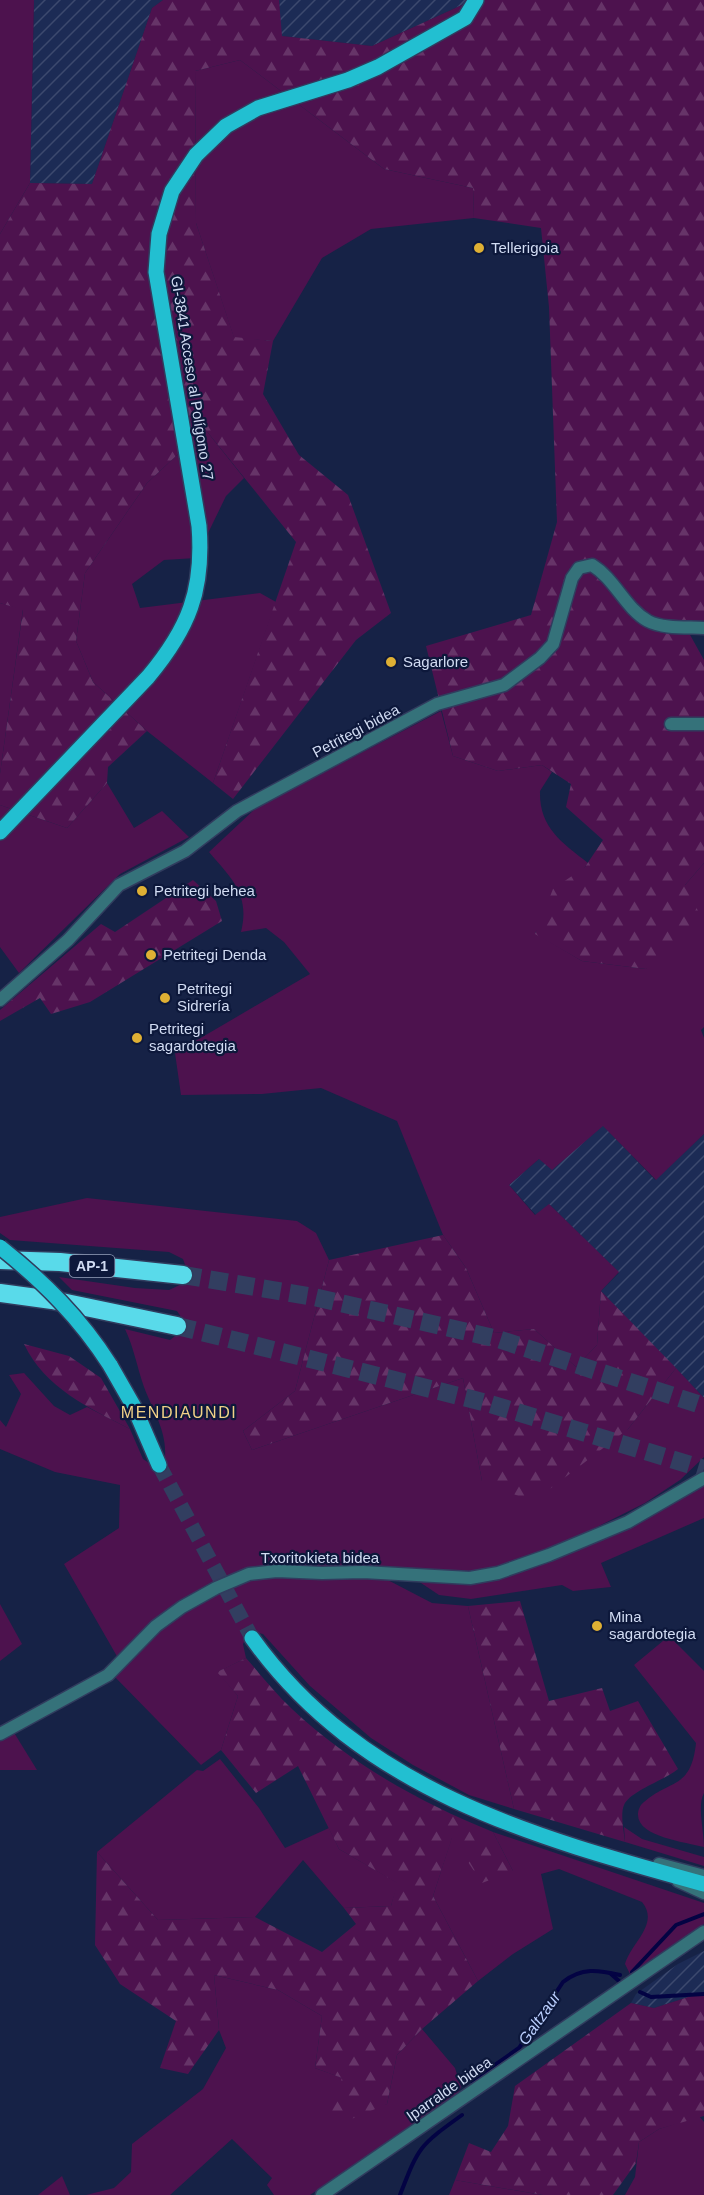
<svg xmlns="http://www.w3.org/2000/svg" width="704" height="2195" font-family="Helvetica,sans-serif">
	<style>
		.industrial { fill: url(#industrial-furrows) }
		.grass { fill: #4d124e }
		.forest { fill: url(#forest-firs) }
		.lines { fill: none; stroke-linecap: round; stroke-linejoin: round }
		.stream { stroke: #030343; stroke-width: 4 }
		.major-tunnel { stroke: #323e60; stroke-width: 15; stroke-dasharray: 15 8; stroke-linecap: butt }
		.highway-tunnel { stroke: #323e60; stroke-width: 18; stroke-dasharray: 18 9; stroke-linecap: butt }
		.minor-casing { stroke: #303c5e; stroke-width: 15 }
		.major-casing { stroke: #303c5e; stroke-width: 18 }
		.highway-casing { stroke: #303c5e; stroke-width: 21 }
		.minor { stroke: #35727a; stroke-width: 12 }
		.major { stroke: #22bfd1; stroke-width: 15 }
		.highway { stroke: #59daea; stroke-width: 18 }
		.major-bridge-casing { stroke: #303c5e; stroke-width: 18; stroke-linecap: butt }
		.major-bridge { stroke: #22bfd1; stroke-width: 15 }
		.poi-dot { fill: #dfb034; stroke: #0d183b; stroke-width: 2 }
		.labels { text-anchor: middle; stroke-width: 4.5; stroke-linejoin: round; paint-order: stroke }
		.shield { fill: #0d183b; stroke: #97a1bc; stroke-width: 1.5 }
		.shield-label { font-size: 14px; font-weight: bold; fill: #d2dcf3 }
		.poi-label { font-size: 15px; fill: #d2dcf3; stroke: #0d183b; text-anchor: start }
		.street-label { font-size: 15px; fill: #d2dcf3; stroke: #0d183b }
		.neighbourhood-label { font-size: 16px; letter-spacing: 1.5px; fill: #f1d187; stroke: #0d183b }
		.water-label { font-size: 16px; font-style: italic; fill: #bbcffe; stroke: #0d183b }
	</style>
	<defs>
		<pattern id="industrial-furrows" width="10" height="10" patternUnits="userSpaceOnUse" patternTransform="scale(1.5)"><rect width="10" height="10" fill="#1c2b55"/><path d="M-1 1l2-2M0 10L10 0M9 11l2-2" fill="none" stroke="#3c496e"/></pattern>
		<pattern id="forest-firs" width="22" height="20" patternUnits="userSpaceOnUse" patternTransform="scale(1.5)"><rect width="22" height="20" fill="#4d124e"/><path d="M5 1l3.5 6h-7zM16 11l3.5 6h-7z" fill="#663468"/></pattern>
	</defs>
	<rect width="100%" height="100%" fill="#162246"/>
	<!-- industrial -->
	<g class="industrial">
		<polygon points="34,0 163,0 152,8 92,184 30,183"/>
		<polygon points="279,0 473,0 372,46 281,36"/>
		<polygon points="603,1125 655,1180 704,1134 704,1398 601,1291 619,1273 550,1205 536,1215 509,1185 539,1159"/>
		<polygon points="704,1951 704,1992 654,2008 631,2003 636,1994 678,1964"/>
	</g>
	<!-- grass -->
	<g class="grass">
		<polygon points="0,0 34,0 30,183 0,234"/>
		<polygon points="240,60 384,169 473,188 474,218 371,229 322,258 273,341 234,338 196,223 195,71"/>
		<polygon points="205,429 244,478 226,496 196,558 164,560 132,584 140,608 260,593 276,602 213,783 147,731 93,682 76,641 85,573 147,483"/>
		<polygon points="0,603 23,609 0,774"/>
		<path d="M441,711L453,756L498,771L542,765L552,772L540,791C539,827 561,842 588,863L535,933L582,961L646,969L685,885L704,863V1027L701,1030L704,1038V1134L656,1180L603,1126L552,1170L539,1159L509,1185L535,1215L549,1204L619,1272L601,1291L597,1345L576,1367L534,1329L494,1333L466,1268L443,1235L397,1121L321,1088L262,1094L181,1095L175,1053L310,974L284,942L266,928L241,932C250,895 233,880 209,852L256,808Z"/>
		<polygon points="107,783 134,828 162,811 189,837 120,874 19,973 0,947 0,805 67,828"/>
		<path d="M87,1198L297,1221L316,1233L329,1260L295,1391L243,1431L252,1450L463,1378L482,1481L628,1429L676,1368L704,1398V1457L680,1480L645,1503L563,1544L490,1569L463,1572L401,1569L226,1579L118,1658L64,1564L119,1528L120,1485L55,1472L0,1449V1420L6,1427L21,1394L9,1375L24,1373L54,1406L70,1415L87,1407L130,1429L143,1459L155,1467L165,1457C167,1431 153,1411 144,1387C137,1367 134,1348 125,1329L170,1340L179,1333L183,1320L177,1311L72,1290L59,1277L135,1288L169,1290L184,1283L187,1270L183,1259L169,1252L10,1240L0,1233V1217Z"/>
		<polygon points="704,1485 704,1518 601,1563 611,1587 573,1591 562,1585 471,1599 439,1595 415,1579 468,1583 562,1554 656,1513"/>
		<path d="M265,1576L382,1577L432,1603L468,1606L514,1809L469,1795L413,1765L371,1738L310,1686L263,1634L249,1631L243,1644L246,1658L218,1672L238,1696L221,1750L201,1765L114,1676C157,1631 202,1589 265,1576Z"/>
		<polygon points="0,1604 22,1644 0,1661"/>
		<path d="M669,1636L704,1671V1793C697,1805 704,1831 704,1847C686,1842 637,1837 638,1814C638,1810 640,1805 644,1802C670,1779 691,1790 696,1743L634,1665Z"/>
		<polygon points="13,1731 37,1770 0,1770 0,1739"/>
		<polygon points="220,1759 259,1808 285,1848 329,1828 339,1849 398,1883 391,1906 344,1908 303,1860 255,1917 158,1920 97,1852 197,1770 203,1771"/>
		<polygon points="624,1827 642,1839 704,1857 704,1866 625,1842"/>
		<path d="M493,1832L704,1903V1924L630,1974L625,1964C631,1943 660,1924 642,1902L559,1869L541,1874L553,1929L513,1954L478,1981L433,1896L452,1837L513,1871Z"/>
		<polygon points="214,1975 278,1990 322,2016 315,2068 343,2078 329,2115 387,2104 397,2055 422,2029 455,2068 461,2087 457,2095 310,2195 274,2195 267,2185 272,2178 232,2139 170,2195 86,2195 114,2188 131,2172 132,2144 203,2089 226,2048 219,2030"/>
		<polygon points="699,2116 704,2122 704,2195 625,2195 635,2177 639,2142 659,2129"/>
		<polygon points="62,2176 70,2195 38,2195"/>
		<polygon points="455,2180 543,2195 449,2195"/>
	</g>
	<!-- forest -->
	<g class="forest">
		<polygon points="163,0 279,0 282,36 372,46 473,0 704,0 704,624 689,633 704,660 704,863 685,885 700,915 646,969 582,961 535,934 553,889 585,867 603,840 566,807 571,784 542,765 498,771 453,756 426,646 531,615 557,522 549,307 541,228 474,218 473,188 384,169 240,60 195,71 196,223 234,337 273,341 263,394 299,455 348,495 391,613 356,640 233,799 213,783 296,542 205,429 147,483 85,573 76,641 93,682 147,731 108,767 107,783 67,828 0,805 0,774 23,610 0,603 0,234 30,183 92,184 152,8"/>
		<polygon points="193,880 216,901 222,921 90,1002 51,1014 40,998 0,1021 0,1010 101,924 115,932"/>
		<polygon points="443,1235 466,1268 494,1333 534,1329 576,1367 597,1345 601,1291 676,1368 628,1429 533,1502 482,1481 463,1378 252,1450 243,1431 295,1391 329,1260"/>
		<path d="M24,1344L69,1356L101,1378L130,1429C89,1408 45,1388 24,1344Z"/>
		<path d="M520,1601L549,1701L602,1688L610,1711L638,1701L678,1769C665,1780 630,1791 624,1805C620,1814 624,1832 625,1842L514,1809L468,1606Z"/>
		<path d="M246,1658C261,1675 275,1693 292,1709C351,1764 419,1802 493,1832L513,1871L482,1883L452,1838L433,1896L478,1981L422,2029L397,2055L387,2104L342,2123L328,2115L342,2078L315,2068L322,2016L278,1990L214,1975L219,2030L188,2074L160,2068L176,2021L120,1984L95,1945L97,1852L158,1920L255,1917L322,1952L356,1924L344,1908L391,1906L397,1883L339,1849L298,1766L256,1793L221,1750L238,1696L217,1672Z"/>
		<polygon points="704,1992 704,2116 659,2129 639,2142 636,2163 613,2195 543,2195 455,2180 469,2143 491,2152 508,2126 515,2086 631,2003 654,2008"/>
	</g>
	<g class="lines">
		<!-- stream -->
		<g class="stream">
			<polyline points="632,1972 676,1925 704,1914"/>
			<polyline points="610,1973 620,1982"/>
			<polyline points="640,1992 651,1997 704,1994"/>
			<path d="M472,2081L519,2048L563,1982C582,1967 598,1970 620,1975"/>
			<path d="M400,2195C419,2146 419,2146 462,2115"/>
		</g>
		<!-- major-tunnel -->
		<polyline class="major-tunnel" points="159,1465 252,1638"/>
		<!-- highway-tunnel -->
		<g class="highway-tunnel">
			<polyline points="183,1275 314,1297 498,1339 704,1406"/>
			<polyline points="177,1326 487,1403 704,1469"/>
		</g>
		<!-- minor casing -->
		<g class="minor-casing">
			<g id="minor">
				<polyline points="671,724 704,724"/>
				<path d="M0,1000L68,940L119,885L185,851L237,811L437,704L504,685L540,658L553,644L572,578L579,568L592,565C615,579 625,608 648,621C663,629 687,627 704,628"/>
				<polyline points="0,1734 108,1675 156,1626 182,1607 216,1588 249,1574 277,1571 322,1573 363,1572 470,1578 498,1573 549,1555 628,1522 704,1478"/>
				<polyline points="659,1864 704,1876"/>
				<polyline points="678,1881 704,1893"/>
				<polyline points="322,2195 704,1932"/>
			</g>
		</g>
		<!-- major casing -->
		<g class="major-casing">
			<g id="major">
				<path d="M0,832L148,677C189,628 204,590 199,526L156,272L159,234L172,191L196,155L226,126L258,108L348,80L378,67L465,18L476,0"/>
				<polyline points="110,1365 134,1407 159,1465"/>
				<path d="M252,1638C361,1790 533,1837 704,1884"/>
			</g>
		</g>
		<!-- highway casing -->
		<g class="highway-casing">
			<g id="highway">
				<polyline points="0,1260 60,1262 183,1275"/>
				<polyline points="0,1293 52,1300 177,1326"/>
			</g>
		</g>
		<!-- minor -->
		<use href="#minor" class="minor"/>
		<!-- major -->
		<use href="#major" class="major"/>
		<!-- highway -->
		<use href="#highway" class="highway"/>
		<!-- major-bridge casing -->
		<g class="major-bridge-casing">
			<path id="major-bridge" d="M0,1247C44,1282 80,1318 110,1365"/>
		</g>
		<!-- major-bridge -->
		<use href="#major-bridge" class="major-bridge"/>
	</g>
	<!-- markers -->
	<g class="poi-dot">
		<circle cx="479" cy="248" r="6"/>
		<circle cx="391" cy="662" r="6"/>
		<circle cx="142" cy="891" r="6"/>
		<circle cx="151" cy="955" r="6"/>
		<circle cx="165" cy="998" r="6"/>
		<circle cx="137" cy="1038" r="6"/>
		<circle cx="597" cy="1626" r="6"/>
	</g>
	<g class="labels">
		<!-- shield labels -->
		<rect class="shield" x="69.5" y="1255" width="45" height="22" rx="4.5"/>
		<g class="shield-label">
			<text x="92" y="1271">AP-1</text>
		</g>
		<!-- poi labels -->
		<g class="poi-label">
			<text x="491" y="253">Tellerigoia</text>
			<text x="403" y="667">Sagarlore</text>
			<text x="154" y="896">Petritegi behea</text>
			<text x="163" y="960">Petritegi Denda</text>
			<text x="177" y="994">Petritegi<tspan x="177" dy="17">Sidrería</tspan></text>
			<text x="149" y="1034">Petritegi<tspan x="149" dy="17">sagardotegia</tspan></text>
			<text x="609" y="1622">Mina<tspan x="609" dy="17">sagardotegia</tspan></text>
		</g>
		<!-- street labels -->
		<g class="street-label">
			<text transform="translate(192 378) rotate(81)" y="5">GI-3841 Acceso al Polígono 27</text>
			<text transform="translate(356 731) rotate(-28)" y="5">Petritegi bidea</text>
			<text x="320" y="1563">Txoritokieta bidea</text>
			<text transform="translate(449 2089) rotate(-35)" y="5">Iparralde bidea</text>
		</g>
		<!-- neighbourhood labels -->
		<g class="neighbourhood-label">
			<text x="179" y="1418">MENDIAUNDI</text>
		</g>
		<!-- water labels -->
		<g class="water-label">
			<text transform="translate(539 2018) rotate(-55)" y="6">Galtzaur</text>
		</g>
	</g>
</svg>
